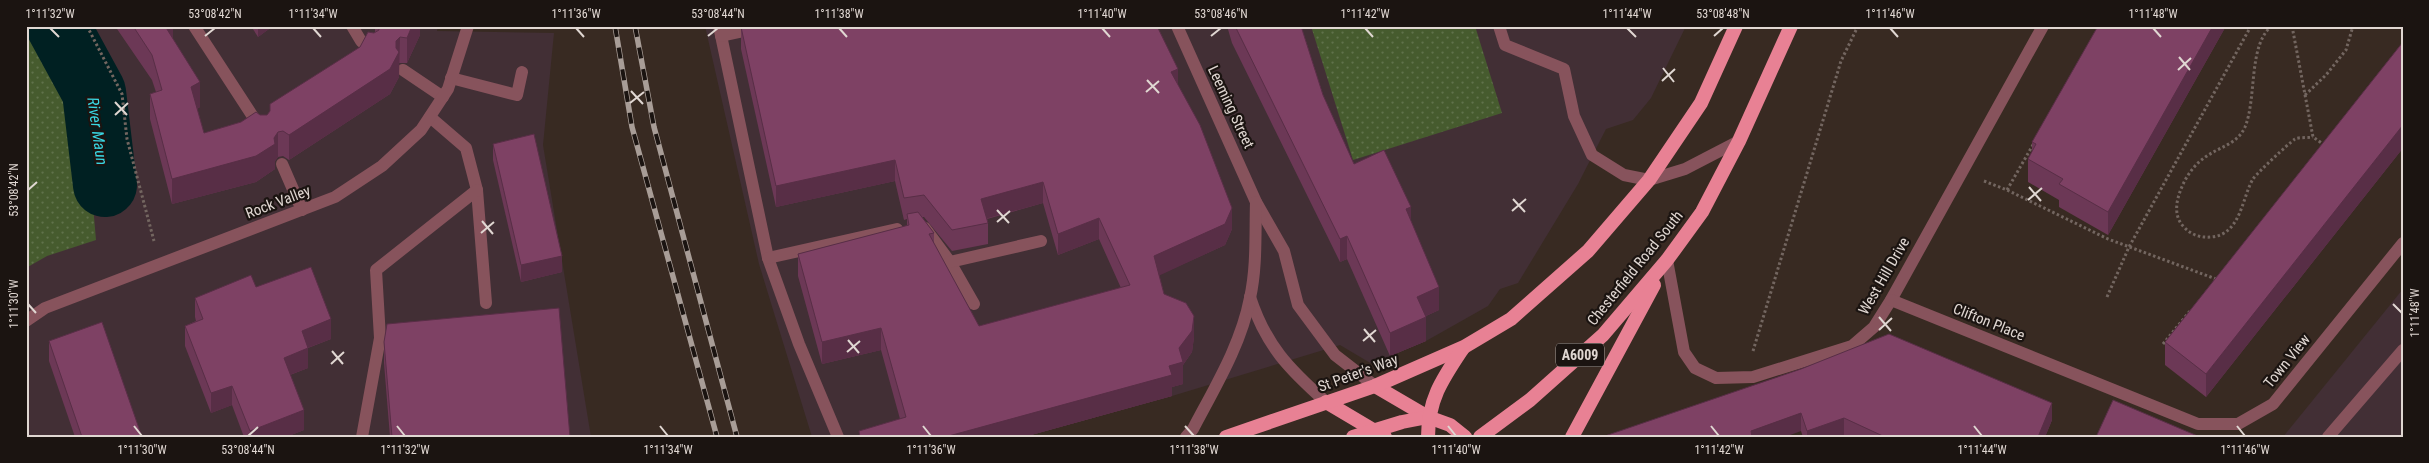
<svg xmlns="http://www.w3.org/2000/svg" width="2429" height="463" font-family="'Roboto Condensed',sans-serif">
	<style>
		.commercial { fill: #422f35 }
		.grass { fill: url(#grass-dots) }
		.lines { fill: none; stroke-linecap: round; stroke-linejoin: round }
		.river { stroke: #002022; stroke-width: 64 }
		.path { stroke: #736660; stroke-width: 3; stroke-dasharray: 2.5 2.5; stroke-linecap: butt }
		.service { stroke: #87535c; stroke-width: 12 }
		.minor { stroke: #87535c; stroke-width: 12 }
		.trunk { stroke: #e88194; stroke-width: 14 }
		.rail-casing { stroke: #a89d97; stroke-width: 5.5 }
		.rail { stroke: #1b1411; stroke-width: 4; stroke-dasharray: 11; stroke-linecap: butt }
		.wall { fill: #6c3856; fill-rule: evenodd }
		.shaded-wall { fill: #582e46 }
		.building { fill: #7e4164; stroke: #582e46 }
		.ticks { fill: none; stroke: #e0d7d2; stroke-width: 2 }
		.labels { text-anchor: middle; stroke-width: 4.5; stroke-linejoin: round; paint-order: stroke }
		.shield { fill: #1b1411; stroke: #a59c98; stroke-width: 1 }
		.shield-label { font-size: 14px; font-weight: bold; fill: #e0d7d2 }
		.street-label { font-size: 15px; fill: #e0d7d2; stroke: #1b1411 }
		.water-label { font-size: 16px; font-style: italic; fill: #39d6e2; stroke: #1b1411 }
		.neatline { fill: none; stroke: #e0d7d2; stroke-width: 2 }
		.ticks-label { font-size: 12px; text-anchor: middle; fill: #e0d7d2 }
	</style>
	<defs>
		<pattern id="grass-dots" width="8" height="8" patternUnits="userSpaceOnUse" patternTransform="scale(1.25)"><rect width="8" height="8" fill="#465b2e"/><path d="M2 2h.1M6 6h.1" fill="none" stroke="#60724b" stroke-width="1.8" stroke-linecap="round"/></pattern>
	</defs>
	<rect width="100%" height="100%" fill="#382a22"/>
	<!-- commercial -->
	<g class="commercial">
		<polygon points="26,26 438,26 437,31 554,33 543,145 591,437 26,437"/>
		<polygon points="705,26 1686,26 1651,98 1633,120 1606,129 1578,184 1518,283 1500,289 1488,306 1426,341 1372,364 1340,345 1172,396 1024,437 812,437 759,264"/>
		<polygon points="2403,289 2403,437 2283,437"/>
	</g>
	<!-- grass -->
	<g class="grass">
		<polygon points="26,26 42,26 64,78 89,159 96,240 47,256 26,268"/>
		<polygon points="1311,26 1475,26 1502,113 1353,160"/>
	</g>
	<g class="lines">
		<!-- river -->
		<polyline class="river" points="58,26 94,92 105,185"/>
		<!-- path -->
		<g class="path">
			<polyline points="87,26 122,94 127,139 154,241"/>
			<path d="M2272,26C2248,44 2257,98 2245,127C2237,145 2218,147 2204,158C2190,168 2180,186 2177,203C2176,212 2177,220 2184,227C2191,235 2201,238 2211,237C2241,235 2242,197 2253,179C2258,172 2288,144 2295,139C2299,137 2308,138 2313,137"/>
			<polyline points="2292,26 2313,137 2323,144"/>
			<polyline points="2305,95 2326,75 2346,50 2353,26"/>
			<polyline points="1984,181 2007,190 2108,239 2216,279"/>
			<polyline points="2007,190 2034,143"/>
			<polyline points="2107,297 2129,247 2251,26"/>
			<polyline points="2163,344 2190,311"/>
			<polyline points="1753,351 1841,61 1858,26"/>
		</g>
		<!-- service -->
		<g class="service">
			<polyline points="194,26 261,129"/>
			<polyline points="352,26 361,41 372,50"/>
			<polyline points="719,26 768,258 799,344 838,437"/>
			<polyline points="1499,26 1505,45 1564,69 1574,116 1592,155 1624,175 1649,180 1685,169 1739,141"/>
			<polyline points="721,36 767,26"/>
			<polyline points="403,70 443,97"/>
			<polyline points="451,78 517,95 522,72"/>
			<polyline points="430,117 466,148 477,190 486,303"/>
			<polyline points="282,164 302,210"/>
			<polyline points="925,228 950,262 974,304"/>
			<polyline points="768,258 897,229"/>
			<polyline points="950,262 1041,241"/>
			<polyline points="362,437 380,338 376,270 477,190"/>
			<polyline points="2328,437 2403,350"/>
		</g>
		<!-- minor -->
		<g class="minor">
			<polyline points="1177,26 1256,202 1284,251 1298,305 1335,355 1375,386"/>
			<polyline points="1667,260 1684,352 1695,368 1716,378 1753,377 1852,346 1874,327 1891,300 2043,26"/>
			<path d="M1250,297C1266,346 1289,369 1326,402"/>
			<polyline points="1891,300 2198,424 2238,424 2273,404 2403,243"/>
			<polyline points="26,321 45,308 335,197 382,166 421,130 448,89 468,26"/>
			<path d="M1186,437L1193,429C1215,387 1241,345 1250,298C1257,267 1255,233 1256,202"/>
		</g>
		<!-- trunk -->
		<g class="trunk">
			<polyline points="1375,386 1428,417 1450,425 1465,437"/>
			<polyline points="1326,402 1385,437"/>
			<polyline points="1226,437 1375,386 1464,347 1511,319 1588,251 1649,180 1701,103 1736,26"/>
			<polyline points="1353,437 1402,422 1428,417"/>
			<path d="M1428,437C1428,399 1443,378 1463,348"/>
			<polyline points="1480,437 1530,400 1603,335 1667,260 1702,212 1739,141 1791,26"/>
			<polyline points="1572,437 1654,285"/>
		</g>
		<!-- rail casing -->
		<g class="rail-casing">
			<g id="rail">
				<polyline points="615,26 632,127 717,437"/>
				<polyline points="635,26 654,127 737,437"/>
			</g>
		</g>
		<!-- rail -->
		<use href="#rail" class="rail"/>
	</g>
	<!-- wall -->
	<g class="wall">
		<polygon points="115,26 173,26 173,39 200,107 197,109 204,133 241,122 260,115 267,115 360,47 375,32 375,26 420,26 420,35 407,63 399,63 399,77 390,94 289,160 283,156 278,157 275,161 275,169 256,182 172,204 150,119 150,94 156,92 152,80"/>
		<polygon points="251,26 273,26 258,37"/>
		<polygon points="1227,26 1301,26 1323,95 1354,164 1411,221 1439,310 1426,316 1426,341 1390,356 1347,259 1340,262 1232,43"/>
		<polygon points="2226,26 2108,235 2059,207 2059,200 2028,182 2028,159 2032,152 2032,142"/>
		<path d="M741,27L1178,85L1232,229L1225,245L1159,275L1164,294L1194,337L1192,352L1183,365V384L1172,387V396L1024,437H859V431L900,419L881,350L822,364L798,276V254L907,226V219L904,220L895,181L776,207L741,49ZM1043,203L1058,255L1099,239L1121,288L979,326L934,244V233L922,217H924L952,251L988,244V223L987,219Z"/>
		<polygon points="2403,42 2403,148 2206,397 2165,365 2165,342"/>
		<polygon points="493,144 562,272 521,282 493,160"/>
		<polygon points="256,287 331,339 308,348 308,368 290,375 304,430 286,437 244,437 232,405 211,413 185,346 185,326 196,321 195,317 195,298"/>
		<polygon points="49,341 142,437 75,437 49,361"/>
		<polygon points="384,342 570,437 390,437 384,363"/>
		<polygon points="1801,369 2052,420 2045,437 1845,437 1844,436 1842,437 1803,437 1801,431"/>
	</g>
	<!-- shaded-wall -->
	<g class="shaded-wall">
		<polygon points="163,26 173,26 173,42"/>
		<polygon points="258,26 273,26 258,37"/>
		<polygon points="412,26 420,26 420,35 407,63 407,38"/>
		<polygon points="2213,26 2226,26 2108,235 2108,212"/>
		<polygon points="400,37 399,77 390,94 289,160 289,135"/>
		<polygon points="1178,69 1178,90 1171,72"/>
		<polygon points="200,82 200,107 191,112 191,87"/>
		<polygon points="2403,125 2403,148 2206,397 2206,374"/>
		<polygon points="278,132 278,157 275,161 275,169 256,182 172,204 172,179 274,138"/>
		<polygon points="895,160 895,181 776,207 776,186"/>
		<polygon points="1043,182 1043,203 981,220 981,199"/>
		<polygon points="1411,207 1411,231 1406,209"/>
		<polygon points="1232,208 1232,229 1225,245 1154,278 1154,256"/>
		<polygon points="1099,218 1099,239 1058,255 1058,234"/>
		<polygon points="1347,236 1347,259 1340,262 1340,239"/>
		<polygon points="562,256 562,272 521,282 521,265"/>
		<polygon points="1439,287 1439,310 1417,320 1417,297"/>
		<polygon points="1194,316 1194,337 1192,352 1183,365 1183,384 1172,387 1172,396 1024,437 945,437 1169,366"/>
		<polygon points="1426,317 1426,341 1390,356 1390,333"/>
		<polygon points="331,319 331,339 302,350 302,331"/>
		<polygon points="881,328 881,350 822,364 822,342"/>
		<polygon points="308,348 308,368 284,377 284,358"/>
		<polygon points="232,386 232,405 211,413 211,393"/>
		<polygon points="2052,403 2052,420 2045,437 2038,437"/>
		<polygon points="304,410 304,430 286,437 250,437 250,431"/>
		<polygon points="1801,413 1801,431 1785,437 1751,437 1751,431"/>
		<polygon points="1844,418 1844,436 1842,437 1807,437 1807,431"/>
	</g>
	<!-- building -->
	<g class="building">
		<polygon points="133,26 165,26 200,82 191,87 204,133 241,122 256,112 260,115 267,115 270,111 270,104 360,47 368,32 374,33 379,30 379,26 412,26 407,38 400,37 396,41 396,48 399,52 390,69 289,135 283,131 278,132 274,138 275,144 256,156 172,179 150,94 162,90 152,55"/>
		<polygon points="745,26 1157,26 1178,69 1171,72 1200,125 1232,208 1225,224 1154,256 1164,294 1186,303 1194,316 1192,331 1179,348 1183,362 1169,366 1172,375 945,437 860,437 859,431 906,417 881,328 822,342 798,254 909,225 907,214 918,212 934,233 929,234 979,326 1130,285 1099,218 1058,234 1043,182 981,199 988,223 952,230 924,195 904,198 895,160 776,186 741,27"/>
		<polygon points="1235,26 1301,26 1323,95 1354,164 1384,150 1411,207 1406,209 1439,287 1417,297 1426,317 1390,333 1347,236 1340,239"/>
		<polygon points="2098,26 2213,26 2108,212 2059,184 2063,179 2028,159 2036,144 2032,142"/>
		<polygon points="2403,42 2403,125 2206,374 2165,342"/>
		<polygon points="534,134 562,256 521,265 493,144"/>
		<polygon points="311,267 331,319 302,331 308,348 284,358 304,410 250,431 232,386 211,393 185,326 203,319 195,298 251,275 256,287"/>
		<polygon points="559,308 570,437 392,437 384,342 387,324"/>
		<polygon points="102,322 142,437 82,437 49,341"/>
		<polygon points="1889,334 2052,403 2038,437 1885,437 1844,418 1807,431 1801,413 1751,431 1752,437 1602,437 1801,369"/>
		<polygon points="2113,400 2200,437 2096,437"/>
	</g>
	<!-- ticks -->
	<path class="ticks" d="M50,28L59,37M313,28L321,37M576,28L584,37M839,28L847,37M1102,28L1110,37M1365,28L1373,37M1627,28L1636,37M1890,28L1898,37M2153,28L2161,37M205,36L215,28M708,36L718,28M1211,36L1221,28M1714,36L1723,28M2179,57L2190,70M1663,68L1674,82M2178,70L2191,58M1147,80L1159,93M1662,81L1675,69M631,91L643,104M1146,92L1159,81M115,102L127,115M630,103L644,92M115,115L128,103M2029,187L2041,201M28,190L37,182M1513,199L1525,212M2028,200L2042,188M997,210L1009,223M1512,211L1526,199M482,221L493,234M997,222L1010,211M481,233L494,222M28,304L36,313M2393,304L2402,313M1879,317L1891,331M1364,329L1375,342M1879,330L1892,318M848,340L859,353M1363,341L1376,330M332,351L343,364M847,352L860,341M331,364L344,352M134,426L142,436M397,426L405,436M660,426L668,436M923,426L931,436M1185,426L1194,436M1448,426L1456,436M1711,426L1719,436M1974,426L1982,436M2237,426L2245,436M248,436L258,427"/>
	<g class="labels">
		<!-- shield labels -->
		<rect class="shield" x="1556" y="343.5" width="48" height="23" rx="4"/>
		<g class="shield-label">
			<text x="1580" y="360">A6009</text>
		</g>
		<!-- street labels -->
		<g class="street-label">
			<text transform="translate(1231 107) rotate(65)" y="5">Leeming Street</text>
			<text transform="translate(278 202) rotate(-21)" y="5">Rock Valley</text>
			<text transform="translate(1635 268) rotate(-51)" y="5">Chesterfield Road South</text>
			<text transform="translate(1884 276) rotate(-60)" y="5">West Hill Drive</text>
			<text transform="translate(1989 322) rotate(22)" y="5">Clifton Place</text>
			<text transform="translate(2287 361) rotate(-51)" y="5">Town View</text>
			<text transform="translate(1358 373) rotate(-20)" y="5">St Peter's Way</text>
		</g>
		<!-- water labels -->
		<g class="water-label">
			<text transform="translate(98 131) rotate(82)" y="6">River Maun</text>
		</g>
	</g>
	<!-- border -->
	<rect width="2429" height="463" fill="none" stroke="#1b1411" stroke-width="55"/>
	<rect x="28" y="28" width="2374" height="408" class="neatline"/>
	<g class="ticks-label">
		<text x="50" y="18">1°11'32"W</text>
		<text x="215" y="18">53°08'42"N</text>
		<text x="313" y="18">1°11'34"W</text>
		<text x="576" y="18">1°11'36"W</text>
		<text x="718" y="18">53°08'44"N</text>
		<text x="839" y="18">1°11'38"W</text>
		<text x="1102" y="18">1°11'40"W</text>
		<text x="1221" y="18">53°08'46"N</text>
		<text x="1365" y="18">1°11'42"W</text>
		<text x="1627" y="18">1°11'44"W</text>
		<text x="1723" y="18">53°08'48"N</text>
		<text x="1890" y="18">1°11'46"W</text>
		<text x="2153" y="18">1°11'48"W</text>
		<text transform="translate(14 190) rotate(-90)" y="4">53°08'42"N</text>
		<text transform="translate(14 304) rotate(-90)" y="4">1°11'30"W</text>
		<text transform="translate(2415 313) rotate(-90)" y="4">1°11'48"W</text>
		<text x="142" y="454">1°11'30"W</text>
		<text x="248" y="454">53°08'44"N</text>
		<text x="405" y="454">1°11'32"W</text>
		<text x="668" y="454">1°11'34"W</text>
		<text x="931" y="454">1°11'36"W</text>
		<text x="1194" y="454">1°11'38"W</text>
		<text x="1456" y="454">1°11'40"W</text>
		<text x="1719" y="454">1°11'42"W</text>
		<text x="1982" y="454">1°11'44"W</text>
		<text x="2245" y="454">1°11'46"W</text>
	</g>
</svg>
